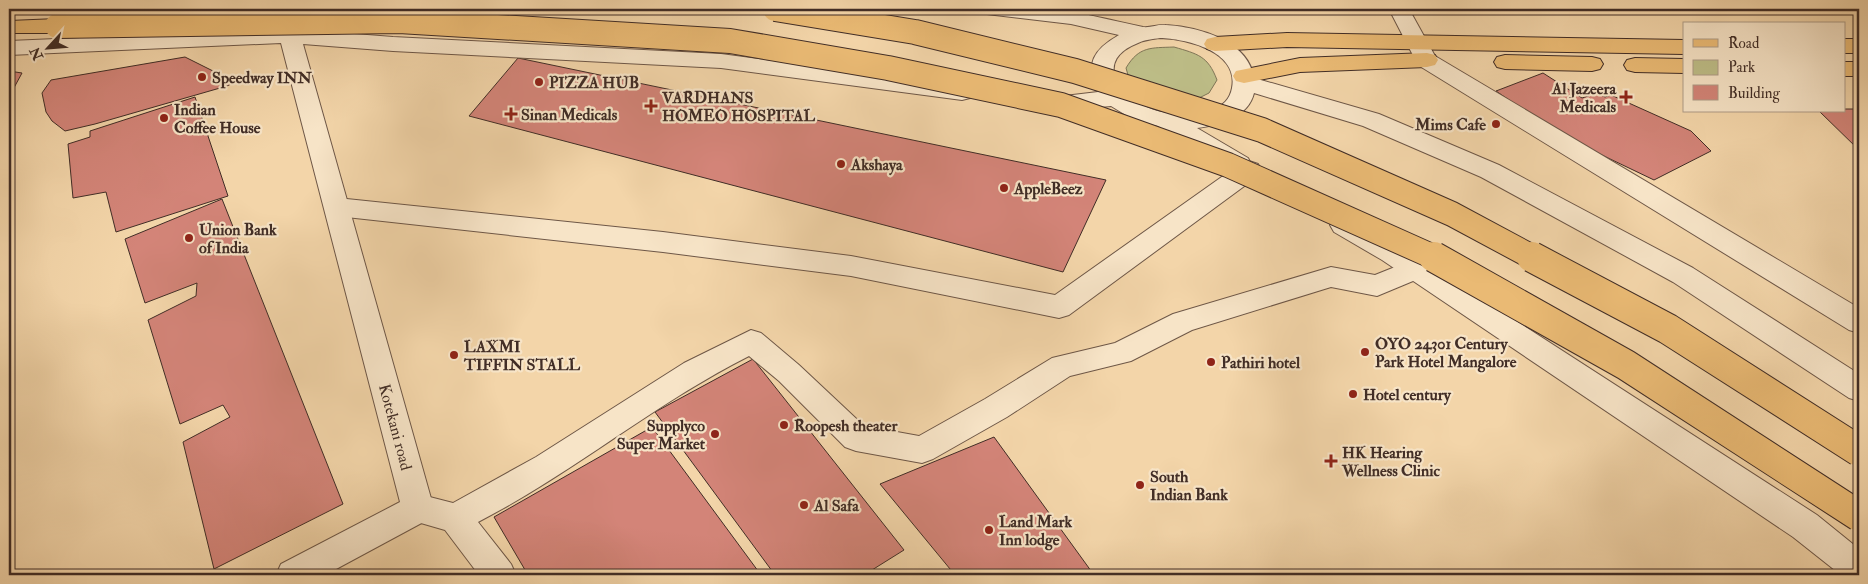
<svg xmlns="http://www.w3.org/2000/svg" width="1868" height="584" font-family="'IM FELL Double Pica',serif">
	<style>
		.green { fill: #bdbd87; stroke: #7f7556 }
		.building { fill: #d38478; stroke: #412d26 }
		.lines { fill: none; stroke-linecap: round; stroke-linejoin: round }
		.tertiary-tunnel { stroke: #cfb38f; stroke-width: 24; stroke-dasharray: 24 12; stroke-linecap: butt }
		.minor-casing { stroke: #6e5747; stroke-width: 2 }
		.tertiary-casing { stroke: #6e5747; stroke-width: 2 }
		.primary-casing { stroke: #412d26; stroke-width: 2 }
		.trunk-casing { stroke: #412d26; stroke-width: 2 }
		.minor { fill: #f7e4c7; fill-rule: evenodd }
		.tertiary { fill: #f7e4c7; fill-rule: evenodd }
		.primary { fill: #eaba74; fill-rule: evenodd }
		.trunk { fill: #eaba74; fill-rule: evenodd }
		.trunk-bridge-far1-casing { stroke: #412d26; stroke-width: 26; stroke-linecap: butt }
		.trunk-bridge-casing { stroke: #412d26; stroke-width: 32; stroke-linecap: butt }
		.trunk-bridge-far1 { stroke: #eaba74; stroke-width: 24 }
		.trunk-bridge { stroke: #eaba74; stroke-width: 30 }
		.poi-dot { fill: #8f2418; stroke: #f7e4c7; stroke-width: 2 }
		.labels { text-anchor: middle; stroke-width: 4.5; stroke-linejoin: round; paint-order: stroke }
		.poi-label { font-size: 16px; font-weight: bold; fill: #412d26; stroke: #f7e4c7; text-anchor: start }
		.street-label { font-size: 16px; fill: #412d26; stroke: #f7e4c7 }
	</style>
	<rect width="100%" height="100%" fill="#f3d5a9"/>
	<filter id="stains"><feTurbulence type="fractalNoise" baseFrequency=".004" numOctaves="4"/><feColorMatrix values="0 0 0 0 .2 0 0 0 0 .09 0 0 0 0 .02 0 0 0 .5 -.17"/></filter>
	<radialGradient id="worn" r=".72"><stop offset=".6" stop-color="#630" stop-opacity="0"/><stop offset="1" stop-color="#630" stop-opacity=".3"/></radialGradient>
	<!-- green -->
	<path class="green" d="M1174,47C1198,54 1208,56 1217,80L1209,93L1191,102L1130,82L1126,68C1139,46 1151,48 1174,47Z"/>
	<!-- building -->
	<g class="building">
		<polygon points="185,57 235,82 227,86 95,124 65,131 52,121 46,112 42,93 51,80"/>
		<polygon points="518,58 951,148 1106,180 1063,272 469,116"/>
		<polygon points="9,71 22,73 9,97"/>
		<polygon points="1543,73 1582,98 1597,93 1605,97 1611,95 1691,131 1711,151 1654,180 1583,146 1578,148 1496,91"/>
		<polygon points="195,97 228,196 116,232 106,192 73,198 68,144 90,137 90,131"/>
		<polygon points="1844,109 1859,109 1859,150 1819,111 1844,111"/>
		<polygon points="222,199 343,504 214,569 183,442 230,417 223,405 180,424 148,320 196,296 197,283 145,303 125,239"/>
		<polygon points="753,359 904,550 864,575 775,575 655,412"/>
		<polygon points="652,427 761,575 528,575 494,517"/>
		<polygon points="994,437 1094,575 955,575 880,484"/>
	</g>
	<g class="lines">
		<!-- tertiary-tunnel -->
		<polyline class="tertiary-tunnel" points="179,41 201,9"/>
		<!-- minor casing -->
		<g class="minor-casing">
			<g id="minor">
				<polygon points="1389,9 1409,9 1435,56 1859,308 1859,333 1849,330 1418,65"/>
				<polygon points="1249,161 1258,164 1261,170 1258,176 1069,315 1059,318 851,276 663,252 337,216 328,213 324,207 328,201 337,198 663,232 851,256 1055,295 1240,164"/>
				<path d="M1415,259L1425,262L1428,269L1425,276L1377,296L1331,287L1192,330L1131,361L1070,376L1007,417L933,459L922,463L856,451L845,447L779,381L749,356C654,404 573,473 478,522L511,564L516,575H479L445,530L407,519L402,509L407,499L418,494L453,503L536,457L684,363L751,330L761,333L799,365L864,426L919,436L985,399L1052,358L1115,343L1173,314L1331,267L1375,275Z"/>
			</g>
		</g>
		<!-- tertiary casing -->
		<g class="tertiary-casing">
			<g id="tertiary">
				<path d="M984,9C1013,7 1044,7 1072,12C1096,16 1119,22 1143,27C1151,28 1158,24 1166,25C1198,27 1248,40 1254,78L1379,114L1499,165L1693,268L1859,374V401L1849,398L1673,282L1481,177L1363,126L1254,93C1248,118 1219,125 1197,128L1248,158L1251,164L1248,170L1239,172L1230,170L1158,126L1134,120L1111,106L1047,112L1039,109L1035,104L1039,99L1098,92C1084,64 1094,49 1119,35L1071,24L995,15L987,14ZM1160,38C1187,39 1239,51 1232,88C1230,99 1223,106 1213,109C1193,116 1168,116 1149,108C1117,95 1094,60 1138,43C1144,40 1153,39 1160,38Z"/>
				<polygon points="290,29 393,37 721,54 962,86 970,88 974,93 970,98 962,100 721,68 393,51 303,44 434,509 429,519 325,575 276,575 281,564 400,502 281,43 9,55 9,41"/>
				<polygon points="1343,216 1352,218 1400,246 1817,515 1859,549 1859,575 1841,575 1793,537 1382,260 1334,232 1330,225 1334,218"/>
			</g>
		</g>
		<!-- primary casing -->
		<g class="primary-casing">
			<g id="primary">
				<polygon points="1287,33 1684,40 1684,54 1287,47 1215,51 1207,49 1204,44 1207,39 1215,37"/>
				<rect x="1844" y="39" width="15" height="14"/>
				<polygon points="1427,53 1435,55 1438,60 1435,65 1427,67 1300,72 1244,83 1236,81 1233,76 1236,71 1300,58"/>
				<polygon points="1505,55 1592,57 1600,59 1603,64 1600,69 1592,71 1505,69 1497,67 1494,62 1497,57"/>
				<polygon points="1635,58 1684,59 1684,73 1635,72 1627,70 1624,65 1627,60"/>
				<rect x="1844" y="62" width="15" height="14"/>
			</g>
		</g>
		<!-- trunk casing -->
		<g class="trunk-casing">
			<polygon id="trunk" points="57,19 65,21 68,26 65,31 57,33 9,33 9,21"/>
		</g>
		<!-- minor -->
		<use href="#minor" class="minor"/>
		<!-- tertiary -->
		<use href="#tertiary" class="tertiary"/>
		<!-- primary -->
		<use href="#primary" class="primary"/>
		<!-- trunk -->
		<use href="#trunk" class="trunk"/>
		<!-- trunk-bridge-far1 casing -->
		<g class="trunk-bridge-far1-casing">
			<g id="trunk-bridge-far1">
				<polyline points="775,9 915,32 1075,71 1262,130 1452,214 1534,258"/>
				<polyline points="57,26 399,21 730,41 888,68 1061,105 1228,165 1436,258"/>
			</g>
		</g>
		<!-- trunk-bridge casing -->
		<g class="trunk-bridge-casing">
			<g id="trunk-bridge">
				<polyline points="1434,257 1626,365 1859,516"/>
				<polyline points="1532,257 1668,329 1859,451"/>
			</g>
		</g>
		<!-- trunk-bridge-far1 -->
		<use href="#trunk-bridge-far1" class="trunk-bridge-far1"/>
		<!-- trunk-bridge -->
		<use href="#trunk-bridge" class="trunk-bridge"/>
	</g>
	<!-- markers -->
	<g class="poi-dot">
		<circle cx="202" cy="77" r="5"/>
		<circle cx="539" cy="82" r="5"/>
		<path d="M1623.5 89.5h5v5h5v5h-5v5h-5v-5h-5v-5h5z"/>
		<path d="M648.5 98.5h5v5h5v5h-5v5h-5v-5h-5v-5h5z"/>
		<path d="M508.5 106.5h5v5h5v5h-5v5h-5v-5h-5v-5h5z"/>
		<circle cx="164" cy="118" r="5"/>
		<circle cx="1496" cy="124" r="5"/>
		<circle cx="841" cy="164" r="5"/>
		<circle cx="1004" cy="188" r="5"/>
		<circle cx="189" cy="238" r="5"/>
		<circle cx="1365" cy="352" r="5"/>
		<circle cx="454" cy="355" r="5"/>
		<circle cx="1211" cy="362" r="5"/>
		<circle cx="1353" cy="394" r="5"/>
		<circle cx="784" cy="425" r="5"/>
		<circle cx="715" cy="434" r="5"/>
		<path d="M1328.5 453.5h5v5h5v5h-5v5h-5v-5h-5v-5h5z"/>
		<circle cx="1140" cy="485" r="5"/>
		<circle cx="804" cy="505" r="5"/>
		<circle cx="989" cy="530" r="5"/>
	</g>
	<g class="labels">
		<!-- poi labels -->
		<g class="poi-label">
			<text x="212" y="83">Speedway INN</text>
			<text x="549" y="88">PIZZA HUB</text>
			<text x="1616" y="94" text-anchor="end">Al Jazeera<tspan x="1616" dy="18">Medicals</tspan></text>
			<text x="662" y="103">VARDHANS<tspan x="662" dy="18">HOMEO HOSPITAL</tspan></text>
			<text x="174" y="115">Indian<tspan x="174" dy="18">Coffee House</tspan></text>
			<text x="521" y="120">Sinan Medicals</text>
			<text x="1486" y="130" text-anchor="end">Mims Cafe</text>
			<text x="851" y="170">Akshaya</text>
			<text x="1014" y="194">AppleBeez</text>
			<text x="199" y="235">Union Bank<tspan x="199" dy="18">of India</tspan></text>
			<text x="1375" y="349">OYO 24301 Century<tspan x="1375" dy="18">Park Hotel Mangalore</tspan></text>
			<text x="464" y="352">LAXMI<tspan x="464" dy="18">TIFFIN STALL</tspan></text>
			<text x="1221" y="368">Pathiri hotel</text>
			<text x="1363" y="400">Hotel century</text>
			<text x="705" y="431" text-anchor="end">Supplyco<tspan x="705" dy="18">Super Market</tspan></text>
			<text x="794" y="431">Roopesh theater</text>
			<text x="1342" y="458">HK Hearing<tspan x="1342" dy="18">Wellness Clinic</tspan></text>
			<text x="1150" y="482">South<tspan x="1150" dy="18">Indian Bank</tspan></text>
			<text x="814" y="511">Al Safa</text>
			<text x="999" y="527">Land Mark<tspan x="999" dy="18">Inn lodge</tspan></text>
		</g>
		<!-- street labels -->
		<g class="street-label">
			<text transform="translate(396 427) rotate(75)" y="6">Kotekani road</text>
		</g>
	</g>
	<!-- margin -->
	<rect width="1868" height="584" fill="none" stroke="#f3d5a9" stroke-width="30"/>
	<rect x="10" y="10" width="1848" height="564" fill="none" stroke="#412d26" stroke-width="2.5"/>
	<rect x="15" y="15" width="1838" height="554" fill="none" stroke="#412d26"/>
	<!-- legend -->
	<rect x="1683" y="22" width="162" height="90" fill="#f7e4c7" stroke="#ae9b87"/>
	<rect x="1693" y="39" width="25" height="8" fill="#eaba74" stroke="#ae9b87"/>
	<text x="1728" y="48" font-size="15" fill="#412d26">Road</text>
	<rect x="1693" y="60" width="25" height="15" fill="#bdbd87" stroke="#ae9b87"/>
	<text x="1728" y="72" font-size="15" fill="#412d26">Park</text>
	<rect x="1693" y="85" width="25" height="15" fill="#d38478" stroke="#ae9b87"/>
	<text x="1728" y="98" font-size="15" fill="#412d26">Building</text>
	<!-- north arrow -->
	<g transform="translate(48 48) rotate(244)" stroke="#f7e4c7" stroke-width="4" paint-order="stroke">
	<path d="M0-4L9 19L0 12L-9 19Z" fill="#412d26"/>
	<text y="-8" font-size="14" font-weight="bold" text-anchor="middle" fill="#412d26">N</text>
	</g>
	<rect width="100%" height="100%" filter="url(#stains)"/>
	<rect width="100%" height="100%" fill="url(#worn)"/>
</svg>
